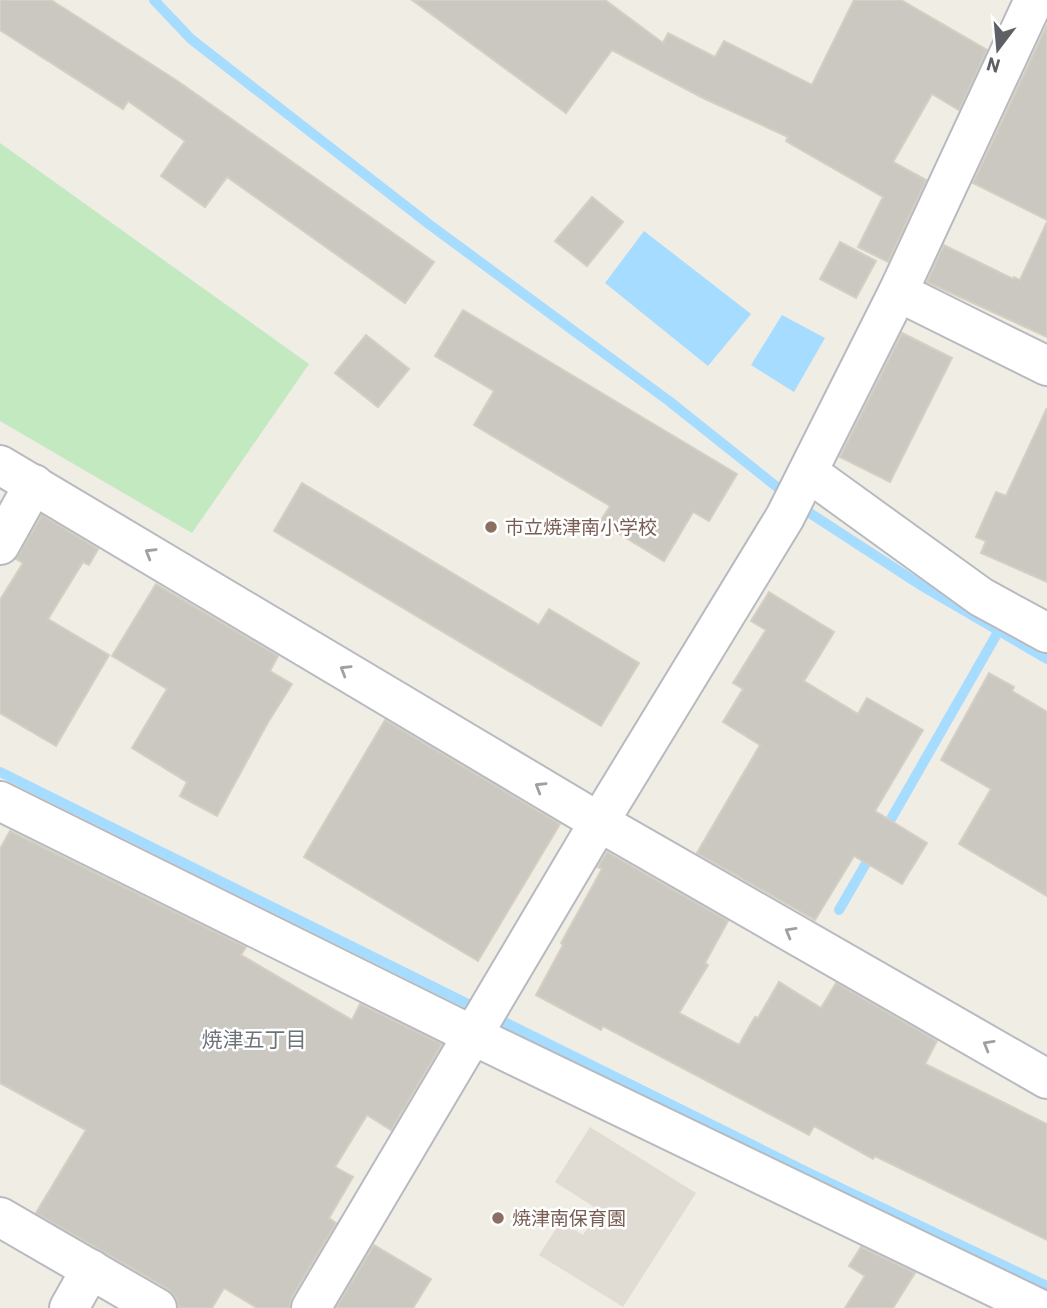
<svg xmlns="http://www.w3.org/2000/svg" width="1047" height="1308" font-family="Barlow,'Noto Sans JP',sans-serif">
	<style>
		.education { fill: #e0dcd3 }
		.green { fill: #c2e9c0 }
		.water { fill: #a6dcff }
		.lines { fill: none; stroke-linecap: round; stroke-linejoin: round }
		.stream { stroke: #a6dcff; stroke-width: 10 }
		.building { fill: #cbc8c2; stroke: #d5cfc3; stroke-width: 2 }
		.minor-casing { stroke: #b7bbc0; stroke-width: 42 }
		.minor { stroke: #fff; stroke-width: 38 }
		.oneway { stroke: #9ea0a3 }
		.education-dot { fill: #8d6e63; stroke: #fff; stroke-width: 2.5 }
		.labels { text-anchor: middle; stroke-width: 5; stroke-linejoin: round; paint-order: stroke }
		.education-label { font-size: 19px; fill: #785e54; stroke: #fff; text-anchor: start }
		.neighbourhood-label { font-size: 21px; fill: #6d7479; stroke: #fff }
	</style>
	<rect width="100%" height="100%" fill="#f0ede5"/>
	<!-- education -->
	<polygon class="education" points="590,1127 696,1193 623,1307 539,1255 561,1221 583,1235 599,1210 555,1182"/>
	<!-- green -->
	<polygon class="green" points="0,143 309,364 192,533 0,421"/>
	<!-- water -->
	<g class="water">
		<polygon points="644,231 751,314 708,366 605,283"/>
		<polygon points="782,315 825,338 794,392 751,365"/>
	</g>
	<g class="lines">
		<!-- stream -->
		<g class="stream">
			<polyline points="154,0 191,39 430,225 669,401 787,495"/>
			<polyline points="799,506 922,586 1047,659"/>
			<polyline points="0,772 811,1174 1047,1286"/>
			<polyline points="883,833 998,632"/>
			<polyline points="839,910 872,853"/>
		</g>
	</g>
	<!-- building -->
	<g class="building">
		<polygon points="0,0 51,0 179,82 434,262 405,303 227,177 205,207 161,176 185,141 128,101 123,109 0,30"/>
		<polygon points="412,0 605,0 663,43 668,33 715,57 724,41 812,85 854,0 901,0 987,50 959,110 932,94 893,162 926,180 888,262 858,247 883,197 786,141 788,137 703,98 612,50 566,113"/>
		<polygon points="1047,25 1047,220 973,183"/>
		<polygon points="592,197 623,222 587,266 555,241"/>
		<polygon points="1047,222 1047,337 927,282 944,245 1013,279 1014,277 1020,280"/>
		<polygon points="840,242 876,261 856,298 820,279"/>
		<polygon points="463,310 737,474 709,521 693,512 664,561 600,522 610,506 474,425 494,391 435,356"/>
		<polygon points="902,333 952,358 890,482 840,457"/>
		<polygon points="366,335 409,369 378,407 335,373"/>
		<polygon points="1047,408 1047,582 981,553 986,541 976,537 996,492 1006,496"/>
		<polygon points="302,483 539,625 549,609 639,663 601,726 274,531"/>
		<polygon points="42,515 98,549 89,565 83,562 48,619 109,655 56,746 0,713 0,600 23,563 16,559"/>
		<polygon points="156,584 278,656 270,671 292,684 267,724 217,816 180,796 187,782 132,748 167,689 112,656"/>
		<polygon points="769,592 834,632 804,681 858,714 867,698 923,730 875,811 927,843 902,884 854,856 815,920 697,853 760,745 723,722 743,689 733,683 766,630 751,621"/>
		<polygon points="989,673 1014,687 1012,691 1047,712 1047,896 959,844 991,789 941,760"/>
		<polygon points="385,720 560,824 478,961 304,857"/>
		<polygon points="10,831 246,947 241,955 352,1020 360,1004 442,1044 391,1130 367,1115 335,1167 353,1177 329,1218 336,1223 292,1297 289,1308 257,1308 224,1288 212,1308 179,1308 176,1298 168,1289 36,1213 86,1130 0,1083 0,849"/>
		<polygon points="607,852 728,921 705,963 708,965 679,1013 739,1045 755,1017 758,1018 779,982 821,1008 836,983 937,1041 925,1064 1047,1124 1047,1240 875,1156 873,1159 814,1126 809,1135 603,1026 601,1030 536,995 563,945 561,943 602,869 598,867"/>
		<polygon points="374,1245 431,1279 413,1308 336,1308"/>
		<polygon points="861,1247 915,1273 893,1308 845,1308 865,1276 849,1266"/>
	</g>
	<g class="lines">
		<!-- minor casing -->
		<g class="minor-casing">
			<g id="minor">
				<polyline points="898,292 1047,366"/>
				<polyline points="0,465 599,822 1047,1079"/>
				<polyline points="808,472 981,597 1047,633"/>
				<polyline points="0,545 34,484"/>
				<polyline points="0,801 474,1036 1038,1308"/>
				<polyline points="0,1217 157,1308"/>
				<polyline points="69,1308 91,1269"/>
				<polyline points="311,1308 599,822 785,517 898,292 1034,0"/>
			</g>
		</g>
		<!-- minor -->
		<use href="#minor" class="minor"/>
	</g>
	<!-- one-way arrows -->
	<defs><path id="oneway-chevron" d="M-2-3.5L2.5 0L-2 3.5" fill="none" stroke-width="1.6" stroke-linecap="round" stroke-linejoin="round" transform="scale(1.75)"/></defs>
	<g class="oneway">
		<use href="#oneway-chevron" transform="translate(150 553) rotate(-149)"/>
		<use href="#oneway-chevron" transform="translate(345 670) rotate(-149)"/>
		<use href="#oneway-chevron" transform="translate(540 787) rotate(-149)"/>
		<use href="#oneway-chevron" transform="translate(790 932) rotate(-150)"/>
		<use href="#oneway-chevron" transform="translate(988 1045) rotate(-150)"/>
	</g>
	<!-- markers -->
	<g class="education-dot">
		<circle cx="491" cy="527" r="7"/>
		<circle cx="498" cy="1218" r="7"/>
	</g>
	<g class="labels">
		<!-- education labels -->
		<g class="education-label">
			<text x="505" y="534">市立焼津南小学校</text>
			<text x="512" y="1225">焼津南保育園</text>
		</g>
		<!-- neighbourhood labels -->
		<g class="neighbourhood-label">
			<text x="254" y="1047">焼津五丁目</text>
		</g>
	</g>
	<!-- north arrow -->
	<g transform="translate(998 49) rotate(196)" stroke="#ffffff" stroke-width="5" paint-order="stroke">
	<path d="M0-5L12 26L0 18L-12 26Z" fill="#5d6166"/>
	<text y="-10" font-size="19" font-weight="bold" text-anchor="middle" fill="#5d6166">N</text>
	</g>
</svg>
